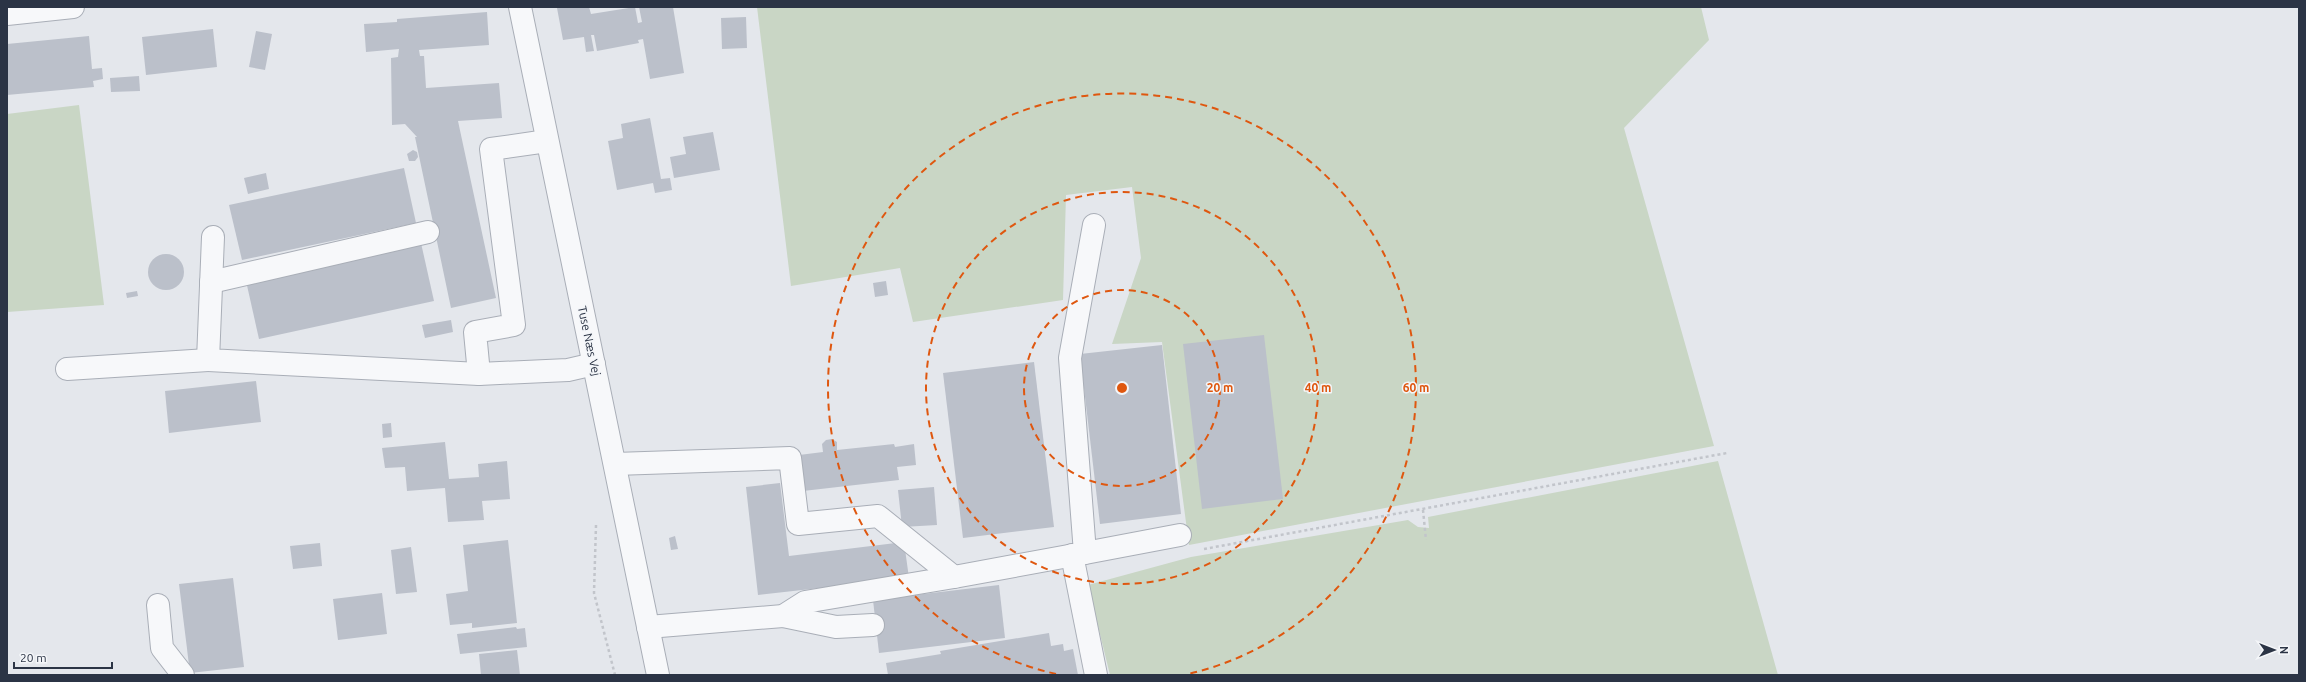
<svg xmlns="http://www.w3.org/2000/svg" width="2306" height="682" font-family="Ubuntu,sans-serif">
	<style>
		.green { fill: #c9d6c5 }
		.building { fill: #bbc0ca }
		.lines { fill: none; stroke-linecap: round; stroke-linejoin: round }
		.minor-casing { stroke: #a9aeb7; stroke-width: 24 }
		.path { stroke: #c2c5cb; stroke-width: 2.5; stroke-dasharray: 3 3; stroke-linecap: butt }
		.minor { stroke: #f7f8fa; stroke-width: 22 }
		.ring { fill: none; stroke: #df570f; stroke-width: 2; stroke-dasharray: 7 5 }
		.labels { text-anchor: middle; stroke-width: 3; stroke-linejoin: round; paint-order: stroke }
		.street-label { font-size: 12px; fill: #2b3445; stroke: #f4f6f9 }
		.centre { fill: #df570f; stroke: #f4f6f9; stroke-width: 2 }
		.ring-label { font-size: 12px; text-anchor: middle; font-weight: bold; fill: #df570f; stroke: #f4f6f9; stroke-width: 3; stroke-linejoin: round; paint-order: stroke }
	</style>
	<rect width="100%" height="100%" fill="#e4e7ec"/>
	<!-- green -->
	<g class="green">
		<polygon points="757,7 1701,7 1709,40 1624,128 1714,446 1189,545 1162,342 1112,344 1141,258 1132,187 1066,195 1063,300 913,322 900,268 791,286"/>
		<polygon points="79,105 104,305 7,312 7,114"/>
		<polygon points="1718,461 1778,675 1110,675 1088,585 1191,557 1408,520 1418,527 1429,528 1428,517"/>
	</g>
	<!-- building -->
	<g class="building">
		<polygon points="589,7 591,14 635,7 638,23 642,22 639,7 673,7 684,73 650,79 643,39 638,40 639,43 597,51 594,35 591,35 594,51 586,52 584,37 563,40 557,8"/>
		<polygon points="487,12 489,45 419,50 420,56 424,56 426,88 499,83 502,118 458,121 496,298 451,308 415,137 417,137 405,124 392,125 391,58 398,57 399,49 366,52 364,24 397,22 397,19"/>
		<polygon points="746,17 747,48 722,49 721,18"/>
		<polygon points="213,29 217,67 146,75 142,37"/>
		<polygon points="256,31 272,34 265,70 249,67"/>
		<polygon points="89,36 92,69 102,68 103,79 93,81 94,87 7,95 7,44"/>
		<polygon points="139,76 140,91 111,92 110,78"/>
		<polygon points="650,118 661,179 670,178 672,190 655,193 653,183 617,190 608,141 623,138 621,124"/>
		<polygon points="713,132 720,170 674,178 670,157 686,154 683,137"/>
		<polygon points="413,150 417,152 418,157 415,161 409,161 407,154"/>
		<polygon points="404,168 416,223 242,260 229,205"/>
		<polygon points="266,173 269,189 248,194 244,178"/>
		<polygon points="421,243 434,301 259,339 246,281"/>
		<circle cx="166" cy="272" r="18"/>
		<polygon points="886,281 888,295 875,297 873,283"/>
		<polygon points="137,291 138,296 127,298 126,293"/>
		<polygon points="451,320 453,332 425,338 422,325"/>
		<polygon points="1264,335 1283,499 1202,509 1183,344"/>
		<polygon points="1162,345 1181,514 1100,524 1080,354"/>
		<polygon points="1034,362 1054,527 963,538 943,373"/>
		<polygon points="256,381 261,422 169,433 165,391"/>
		<polygon points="391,423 392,437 383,438 382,424"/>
		<polygon points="832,439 837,442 837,450 894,444 895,447 914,444 916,465 897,467 899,480 803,491 799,455 823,452 822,444 826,440"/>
		<polygon points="445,442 449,479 479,477 478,464 507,461 510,499 482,501 484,520 448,522 445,488 407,491 405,467 385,468 382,448"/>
		<polygon points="780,483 789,556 904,542 909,578 758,595 746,487"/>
		<polygon points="934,487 937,525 902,527 898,490"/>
		<polygon points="675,536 678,549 671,550 669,538"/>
		<polygon points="508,540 517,623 472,628 472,623 450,625 446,594 468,591 463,545"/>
		<polygon points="320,543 322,566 293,569 290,546"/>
		<polygon points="411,547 417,592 396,594 391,550"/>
		<polygon points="233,578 244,667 190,673 179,584"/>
		<polygon points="999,585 1005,638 879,653 873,600"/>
		<polygon points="382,593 387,634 338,640 333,599"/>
		<polygon points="516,627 517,629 525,628 527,647 460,654 457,634"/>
		<polygon points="1049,633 1051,646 1063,644 1064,651 1073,649 1078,675 888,675 886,663 941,654 940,651"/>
		<polygon points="517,650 520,675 481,675 479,654"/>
	</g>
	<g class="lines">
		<!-- minor casing -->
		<g class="minor-casing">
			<g id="minor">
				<polyline points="520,7 658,675"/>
				<polyline points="7,14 73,7"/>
				<polyline points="547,141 491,149 514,325 475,332 479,374 568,370 594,364"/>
				<polyline points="213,237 208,360 479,374"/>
				<polyline points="211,282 428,232"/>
				<polyline points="67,369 208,360"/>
				<polyline points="615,464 790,458 798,524 878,516 954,577 805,602 783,616 648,627"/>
				<polyline points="1085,553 1180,535"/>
				<polyline points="1072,555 1096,675"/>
				<polyline points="954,577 1085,553 1070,358 1094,225"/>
				<polyline points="158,605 162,648 183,675"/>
				<polyline points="783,616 836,627 873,625"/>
			</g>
		</g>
		<!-- path -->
		<g class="path">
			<polyline points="1423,510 1426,540"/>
			<polyline points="596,525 594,593 615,675"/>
			<polyline points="1204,549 1727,453"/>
		</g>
		<!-- minor -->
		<use href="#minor" class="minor"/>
	</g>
	<!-- distance rings -->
	<g class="ring">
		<circle cx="1122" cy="388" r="98"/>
		<circle cx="1122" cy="388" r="196"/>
		<path d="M1056 674A294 294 0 1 1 1188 674"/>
	</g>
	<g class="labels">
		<!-- street labels -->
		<g class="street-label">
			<text transform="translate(589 341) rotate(78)" y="4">Tuse Næs Vej</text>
		</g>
	</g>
	<circle cx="1122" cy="388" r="6" class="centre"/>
	<g class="ring-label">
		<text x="1220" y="392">20 m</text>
		<text x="1318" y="392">40 m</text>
		<text x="1416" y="392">60 m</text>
	</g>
	<!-- border -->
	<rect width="2306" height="682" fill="none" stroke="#2b3445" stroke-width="16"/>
	<!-- north arrow -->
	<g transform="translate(2274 650) rotate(90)" stroke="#f4f6f9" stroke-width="3" paint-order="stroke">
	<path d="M0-3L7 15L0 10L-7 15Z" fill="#2b3445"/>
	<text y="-6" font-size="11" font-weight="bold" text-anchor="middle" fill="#2b3445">N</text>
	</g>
	<!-- scale -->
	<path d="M14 662v6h98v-6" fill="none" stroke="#2b3445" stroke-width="2"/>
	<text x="20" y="662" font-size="12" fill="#2b3445" stroke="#f4f6f9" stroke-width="3" paint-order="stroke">20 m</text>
</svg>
